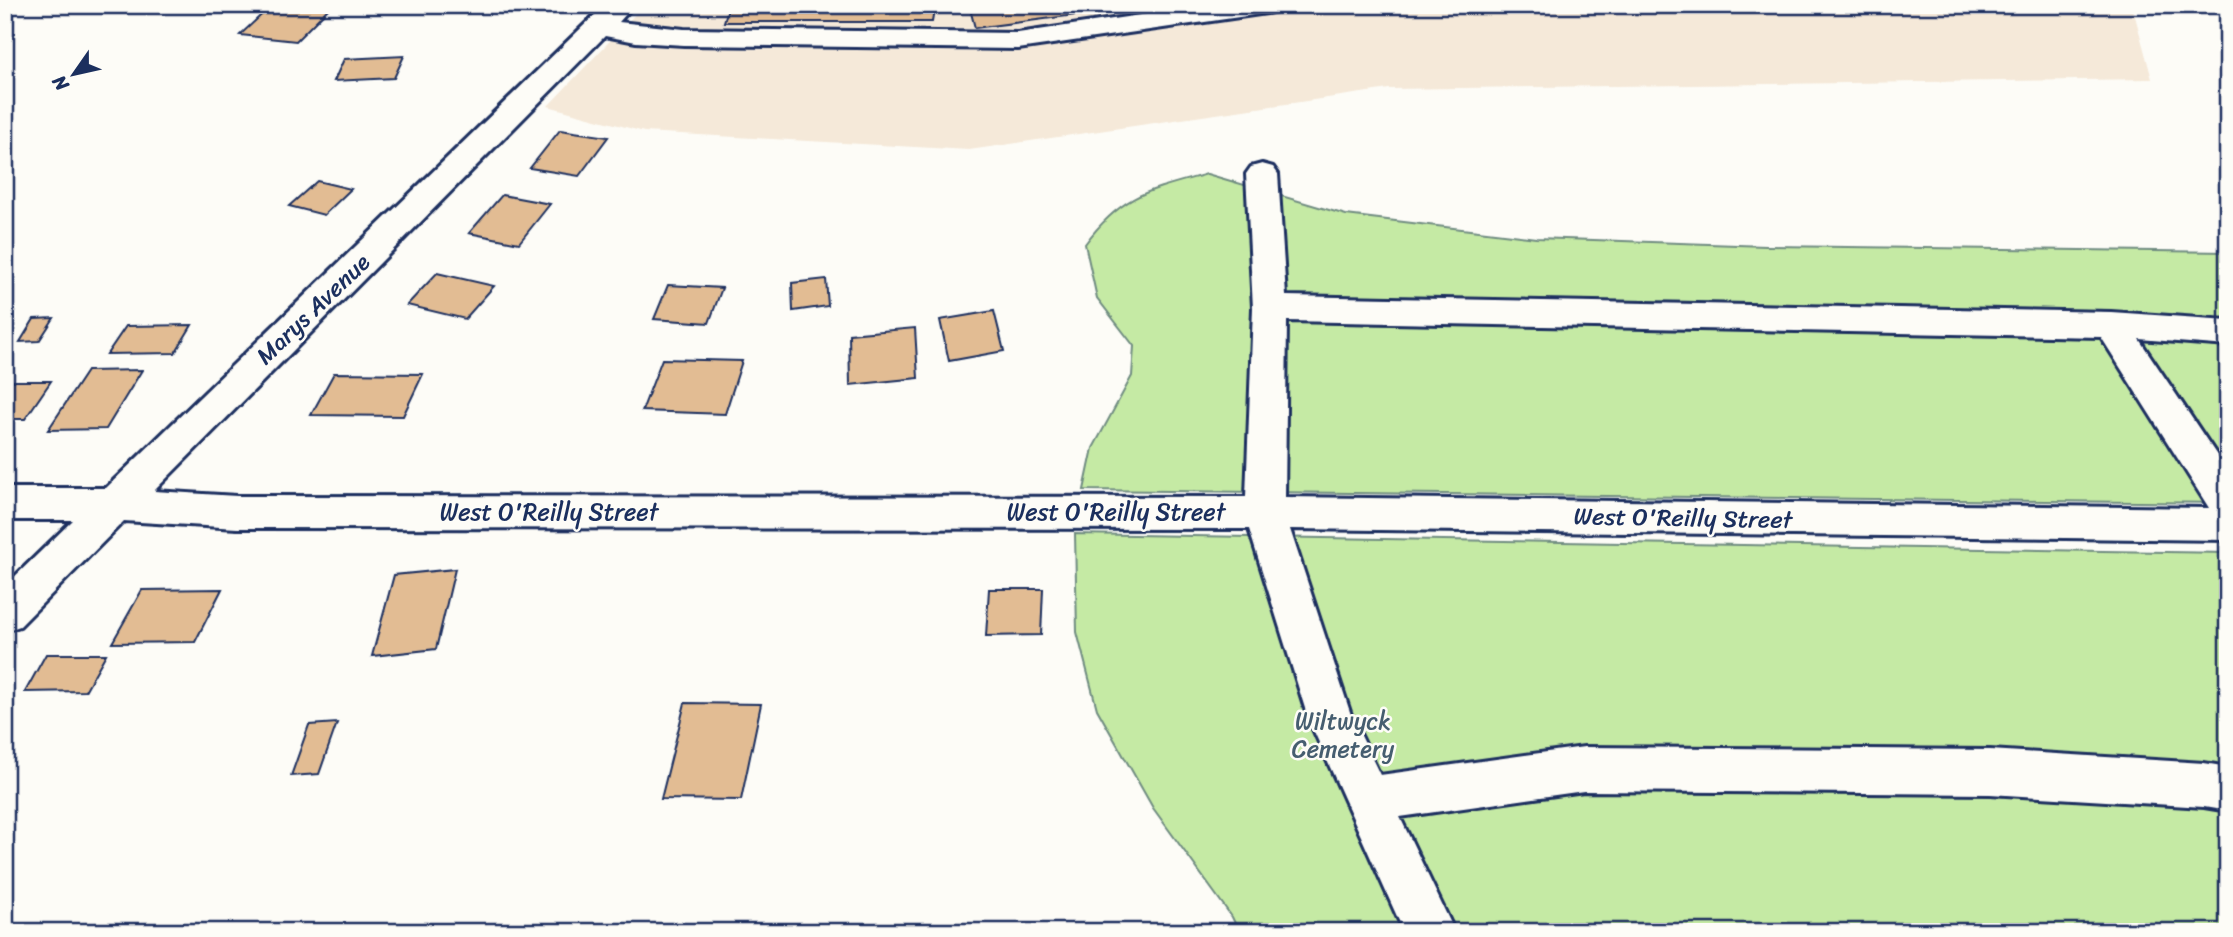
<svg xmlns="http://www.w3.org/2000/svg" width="2233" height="937" font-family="Sriracha,sans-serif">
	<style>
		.built { fill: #f5e9d9 }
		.green { fill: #c5eaa4; stroke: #708c81; stroke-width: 2 }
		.building { fill: #e2bc93; stroke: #1b2f5e; stroke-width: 2 }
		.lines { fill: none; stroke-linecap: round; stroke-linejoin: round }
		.minor-casing { stroke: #1b2f5e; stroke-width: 6 }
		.minor { fill: #fdfcf7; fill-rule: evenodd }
		.labels { text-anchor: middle; stroke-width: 5; stroke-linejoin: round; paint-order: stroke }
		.street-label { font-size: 24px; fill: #1b2f5e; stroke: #fdfcf7 }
		.park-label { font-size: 24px; fill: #465e70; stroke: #fdfcf7 }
	</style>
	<rect width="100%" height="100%" fill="#fdfcf7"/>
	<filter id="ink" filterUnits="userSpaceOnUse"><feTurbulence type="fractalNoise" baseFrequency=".0143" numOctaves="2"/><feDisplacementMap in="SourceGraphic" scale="14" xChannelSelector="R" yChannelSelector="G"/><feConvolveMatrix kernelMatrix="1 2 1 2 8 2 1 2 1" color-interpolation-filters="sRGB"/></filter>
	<g filter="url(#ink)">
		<!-- built -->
		<polygon class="built" points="644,5 2132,5 2152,79 1389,89 969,150 644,132 548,106"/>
		<!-- green -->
		<g class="green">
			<path d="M1207,174L1346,215L1536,238L1766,246L2228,252V503L1084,490L1093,448L1132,376L1134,346L1097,298L1085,244C1122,194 1150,190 1207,174Z"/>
			<polygon points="1075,534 2228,553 2228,932 1239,932 1232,917 1153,808 1097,709 1077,632"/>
		</g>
		<!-- building -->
		<g class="building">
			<polygon points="272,5 332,5 296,41 240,35"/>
			<polygon points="729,5 935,5 932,22 724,22"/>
			<polygon points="969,5 1152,5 975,28"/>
			<polygon points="404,56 394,78 334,81 344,59"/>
			<polygon points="560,130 608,137 579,176 530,168"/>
			<polygon points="317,181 351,189 324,215 289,206"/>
			<polygon points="502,195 550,204 519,243 469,233"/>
			<polygon points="437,273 494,286 465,319 407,305"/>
			<polygon points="826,279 828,306 793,311 792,283"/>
			<polygon points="668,285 722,288 709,323 654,319"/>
			<polygon points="994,311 1004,351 949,361 940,320"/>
			<polygon points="54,318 39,341 20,342 34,319"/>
			<polygon points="192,325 175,353 107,354 126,326"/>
			<polygon points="915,328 918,378 850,385 849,334"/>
			<polygon points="662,359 742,361 725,414 642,411"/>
			<polygon points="142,370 106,429 48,430 87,371"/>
			<polygon points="334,373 423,374 403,416 311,415"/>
			<polygon points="5,381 51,381 25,419 5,419"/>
			<polygon points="455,569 436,649 372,656 394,575"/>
			<polygon points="222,589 195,642 112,643 142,590"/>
			<polygon points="989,589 1043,589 1041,635 986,636"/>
			<polygon points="46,654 106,654 85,691 25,692"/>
			<polygon points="685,703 761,704 741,800 661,799"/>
			<polygon points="337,723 319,774 291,776 309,725"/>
		</g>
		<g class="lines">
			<!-- minor casing -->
			<g class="minor-casing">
				<path id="minor" d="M605,5H634L619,22L684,29L1018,33L1208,5H1280L1277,11L1267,13L1018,49L684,45L636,42L605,36L154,491L237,496L1246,497L1253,308L1246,174L1251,167L1262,164L1273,167L1278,174L1286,296L2111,312L2228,320V346L2139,339L2228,472V540L1290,529L1351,715L1380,775L1584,747L1990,750L2204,763L2228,767V811L2204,807L1990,794L1584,791L1400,817L1455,932H1404L1308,718L1249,529L237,528L124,521L20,626L5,631V586L73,520H5V488H106ZM1287,321L2101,337L2209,508L1285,497Z"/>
			</g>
			<!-- minor -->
			<use href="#minor" class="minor"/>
		</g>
	</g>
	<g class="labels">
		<!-- street labels -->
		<g class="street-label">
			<text transform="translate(313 309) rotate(-44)" y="8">Marys Avenue</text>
			<text x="549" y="520">West O'Reilly Street</text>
			<text x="1116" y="520">West O'Reilly Street</text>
			<text transform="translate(1683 518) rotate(1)" y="8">West O'Reilly Street</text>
		</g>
		<!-- park labels -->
		<g class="park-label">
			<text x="1343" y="729">Wiltwyck<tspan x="1343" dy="28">Cemetery</tspan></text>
		</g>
	</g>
	<!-- margin -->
	<rect width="2233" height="937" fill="none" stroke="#fdfcf7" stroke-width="28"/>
	<rect x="14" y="14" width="2205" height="909" fill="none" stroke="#1b2f5e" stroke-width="2.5" filter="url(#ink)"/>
	<!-- north arrow -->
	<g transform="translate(74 74) rotate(236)" stroke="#fdfcf7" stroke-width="5" paint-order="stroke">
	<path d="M0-5L12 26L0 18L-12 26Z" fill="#1b2f5e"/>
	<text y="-10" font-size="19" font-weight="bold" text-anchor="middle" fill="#1b2f5e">N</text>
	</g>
</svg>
